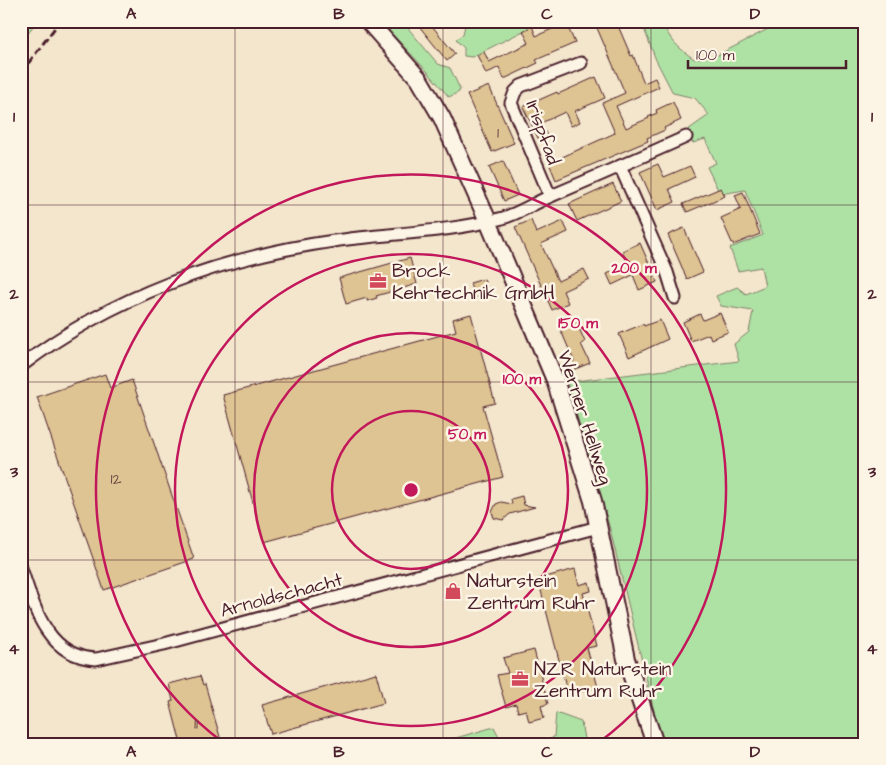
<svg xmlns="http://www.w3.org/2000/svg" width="886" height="765" font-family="'Architects Daughter',sans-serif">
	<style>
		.green { fill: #aee2a4; stroke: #7c8068 }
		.building { fill: #dec393; stroke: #4a1f2b }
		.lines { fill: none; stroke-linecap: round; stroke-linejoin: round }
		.minor-casing { stroke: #4a1f2b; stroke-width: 15 }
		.secondary-casing { stroke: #4a1f2b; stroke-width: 20 }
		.minor { stroke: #fcf5e5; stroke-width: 11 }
		.secondary { stroke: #fcf5e5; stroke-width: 16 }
		.rail { stroke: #4a1f2b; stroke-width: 3; stroke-dasharray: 8 4; stroke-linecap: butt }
		.grid { fill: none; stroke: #4a1f2b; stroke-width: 1; stroke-opacity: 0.55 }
		.ring { fill: none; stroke: #c2185b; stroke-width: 2.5 }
		.labels { text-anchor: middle; stroke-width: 5; stroke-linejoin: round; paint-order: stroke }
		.number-label { font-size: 16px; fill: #6f4845 }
		.street-label { font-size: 19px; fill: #4a1f2b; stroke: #fcf5e5 }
		.poi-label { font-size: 19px; fill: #4a1f2b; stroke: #fcf5e5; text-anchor: start }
		.centre { fill: #c2185b; stroke: #fcf5e5; stroke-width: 2.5 }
		.ring-label { font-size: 15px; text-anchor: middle; font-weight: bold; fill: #c2185b; stroke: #fcf5e5; stroke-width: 5; stroke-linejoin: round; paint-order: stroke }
		.neatline { fill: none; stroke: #4a1f2b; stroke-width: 2 }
		.grid-label { font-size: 16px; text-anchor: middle; font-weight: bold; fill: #4a1f2b }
	</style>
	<rect width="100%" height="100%" fill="#f3e6cc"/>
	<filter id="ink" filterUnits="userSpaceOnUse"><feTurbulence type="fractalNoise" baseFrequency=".02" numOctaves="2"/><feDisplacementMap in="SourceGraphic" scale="10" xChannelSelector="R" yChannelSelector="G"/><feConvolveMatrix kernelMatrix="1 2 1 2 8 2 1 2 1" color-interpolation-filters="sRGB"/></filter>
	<g filter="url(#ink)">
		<!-- green -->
		<g class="green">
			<polygon points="21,21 37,21 21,42"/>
			<polygon points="380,21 402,21 438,64 450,68 460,89 459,92 449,97 426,70"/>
			<polygon points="466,21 543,21 472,57 464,56 464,48 456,40 463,34"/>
			<path d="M641,21H661C670,40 677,47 694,59L718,55L768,29L777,21H865V744H738L739,740L712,744H662L610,529L567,382L739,361L734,344L749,332L753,311L721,306L716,296L737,287L746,294L765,286L761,267L738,271L730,248L763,235L745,190L720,194L707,167L716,163L705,139L693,143L685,132L709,115L695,98L673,93L656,60Z"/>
			<polygon points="556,713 581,722 585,744 541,744 554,737"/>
			<polygon points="494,727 503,744 435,744"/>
		</g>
		<!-- building -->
		<g class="building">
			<polygon points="415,21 428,21 455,54 447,61"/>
			<polygon points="594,21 616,21 631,56 633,55 644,83 655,78 659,87 616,106 626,128 649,118 648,117 657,113 656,110 673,102 681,120 664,128 665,130 647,138 648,141 556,180 549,163 615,133 602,103 625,93"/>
			<polygon points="566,23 575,43 536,60 538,63 504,79 499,67 486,74 477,55 484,52 489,62 529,43 523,31 532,26 536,36"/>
			<polygon points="596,77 605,98 575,111 580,122 571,126 565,112 541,123 547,136 539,140 523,107 557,92 558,94"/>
			<polygon points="489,86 514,143 492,152 467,95"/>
			<polygon points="503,161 518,195 504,201 489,167"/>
			<polygon points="658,164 664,177 690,166 695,177 669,189 675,202 657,210 640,172"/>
			<polygon points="613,184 621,201 577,221 569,204"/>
			<polygon points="721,188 725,196 687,212 683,204"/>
			<polygon points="743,192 760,234 733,245 721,218 741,209 735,195"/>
			<polygon points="531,220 536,233 563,221 568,232 541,244 558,281 584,269 589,279 563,291 568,303 552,310 515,227"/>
			<polygon points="684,228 703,272 687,279 668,235"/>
			<polygon points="640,243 657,282 639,290 633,275 612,285 607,274 628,264 622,251"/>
			<polygon points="410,258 417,284 376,296 377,298 367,301 367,298 346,304 339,278"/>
			<polygon points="484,279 489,295 474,298 470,283"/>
			<polygon points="720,313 728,332 711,339 709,334 691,341 683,322 700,314 703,320"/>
			<polygon points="471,314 495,403 483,406 503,477 264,542 223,395 456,331 453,319"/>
			<polygon points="575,319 585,342 581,344 590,363 568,372 565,365 574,361 559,326"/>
			<polygon points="660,320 668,339 629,357 619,334 643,324 644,326"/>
			<polygon points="105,374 110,388 132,380 194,559 104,590 37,397"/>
			<polygon points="522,496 524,505 535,507 510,514 503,520 494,518 492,512 496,504 501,502 512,504 511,499"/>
			<polygon points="575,569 579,585 589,582 591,591 583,593 597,646 587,648 598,687 568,695 538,579"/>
			<polygon points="456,584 459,595 450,598 447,587"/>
			<polygon points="534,650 548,704 541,706 544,718 529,722 526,710 518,712 516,704 506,707 497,675 508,673 503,658"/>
			<polygon points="376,673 384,703 271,734 262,705"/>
			<polygon points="200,676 203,685 205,684 222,744 181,744 170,702 173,701 169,684"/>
		</g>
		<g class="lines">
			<!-- minor casing -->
			<g class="minor-casing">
				<g id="minor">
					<polyline points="620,166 667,272 675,298"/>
					<polyline points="550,196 511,103 515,92 521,86 581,63"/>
					<path d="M21,366C112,296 222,257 334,241C389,233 445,233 499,219C517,215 534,203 551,196C596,177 641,157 686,137"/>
					<path d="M21,568C34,607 47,657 96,659L164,644L598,527"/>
				</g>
			</g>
			<!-- secondary casing -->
			<g class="secondary-casing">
				<polyline id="secondary" points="368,21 419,79 442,118 488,221 555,380 593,501 626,659 655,744"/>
			</g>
			<!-- minor -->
			<use href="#minor" class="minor"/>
			<!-- secondary -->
			<use href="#secondary" class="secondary"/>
			<!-- rail -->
			<polyline class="rail" points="21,73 60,21"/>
		</g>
	</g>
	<!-- grid -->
	<path class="grid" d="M235,21V744M443,21V744M651,21V744M21,205H865M21,382H865M21,560H865"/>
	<!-- distance rings -->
	<g class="ring">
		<circle cx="411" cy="490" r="79"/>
		<circle cx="411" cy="490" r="157"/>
		<circle cx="411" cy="490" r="236"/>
		<path d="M224 743A315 315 0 1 1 598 743"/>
	</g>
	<!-- icons -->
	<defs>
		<g id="office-bare" transform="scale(1.35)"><path d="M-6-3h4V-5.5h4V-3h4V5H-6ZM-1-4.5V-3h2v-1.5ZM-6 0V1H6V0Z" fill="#d1495b" stroke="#fcf5e5" stroke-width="2.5" paint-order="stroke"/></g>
		<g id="shop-bare" transform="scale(1.35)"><path d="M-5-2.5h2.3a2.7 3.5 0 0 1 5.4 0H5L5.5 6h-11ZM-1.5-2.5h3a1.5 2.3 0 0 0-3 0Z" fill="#d1495b" stroke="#fcf5e5" stroke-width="2.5" paint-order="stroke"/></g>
	</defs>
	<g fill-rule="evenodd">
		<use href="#office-bare" x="378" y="281"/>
		<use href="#shop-bare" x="453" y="591"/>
		<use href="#office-bare" x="520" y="679"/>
	</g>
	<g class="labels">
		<!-- number labels -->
		<g class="number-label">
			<text x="498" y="138">1</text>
			<text x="116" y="484">12</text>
			<text x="196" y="729">11</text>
		</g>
		<!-- street labels -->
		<g class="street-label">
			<text transform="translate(544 132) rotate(70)" y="7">Irispfad</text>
			<text transform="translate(586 417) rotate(72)" y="7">Werner Hellweg</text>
			<text transform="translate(281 594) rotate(-15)" y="7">Arnoldschacht</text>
		</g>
		<!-- poi labels -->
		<g class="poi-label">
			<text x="392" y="277">Brock<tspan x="392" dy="22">Kehrtechnik GmbH</tspan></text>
			<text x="467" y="587">Naturstein<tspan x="467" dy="22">Zentrum Ruhr</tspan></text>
			<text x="534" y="675">NZR Naturstein<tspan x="534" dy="22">Zentrum Ruhr</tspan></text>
		</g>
	</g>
	<circle cx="411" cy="490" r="8" class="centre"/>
	<g class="ring-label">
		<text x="634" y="273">200 m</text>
		<text x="578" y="328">150 m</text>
		<text x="522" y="384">100 m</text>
		<text x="467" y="439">50 m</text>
	</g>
	<!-- margin -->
	<rect width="886" height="765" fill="none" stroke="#fcf5e5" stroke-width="55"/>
	<!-- scale -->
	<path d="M688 60v8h158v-8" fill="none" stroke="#4a1f2b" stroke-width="2.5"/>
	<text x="696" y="60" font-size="15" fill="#4a1f2b" stroke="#fcf5e5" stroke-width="4" paint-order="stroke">100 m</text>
	<rect x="28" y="28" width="830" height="710" class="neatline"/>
	<g class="grid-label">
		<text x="131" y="19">A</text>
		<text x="339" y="19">B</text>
		<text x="547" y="19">C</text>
		<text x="755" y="19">D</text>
		<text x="14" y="122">1</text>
		<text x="872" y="122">1</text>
		<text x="14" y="299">2</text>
		<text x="872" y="299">2</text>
		<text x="14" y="477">3</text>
		<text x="872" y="477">3</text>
		<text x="14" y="654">4</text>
		<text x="872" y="654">4</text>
		<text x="131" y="757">A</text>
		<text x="339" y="757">B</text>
		<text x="547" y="757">C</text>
		<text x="755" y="757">D</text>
	</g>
</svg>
